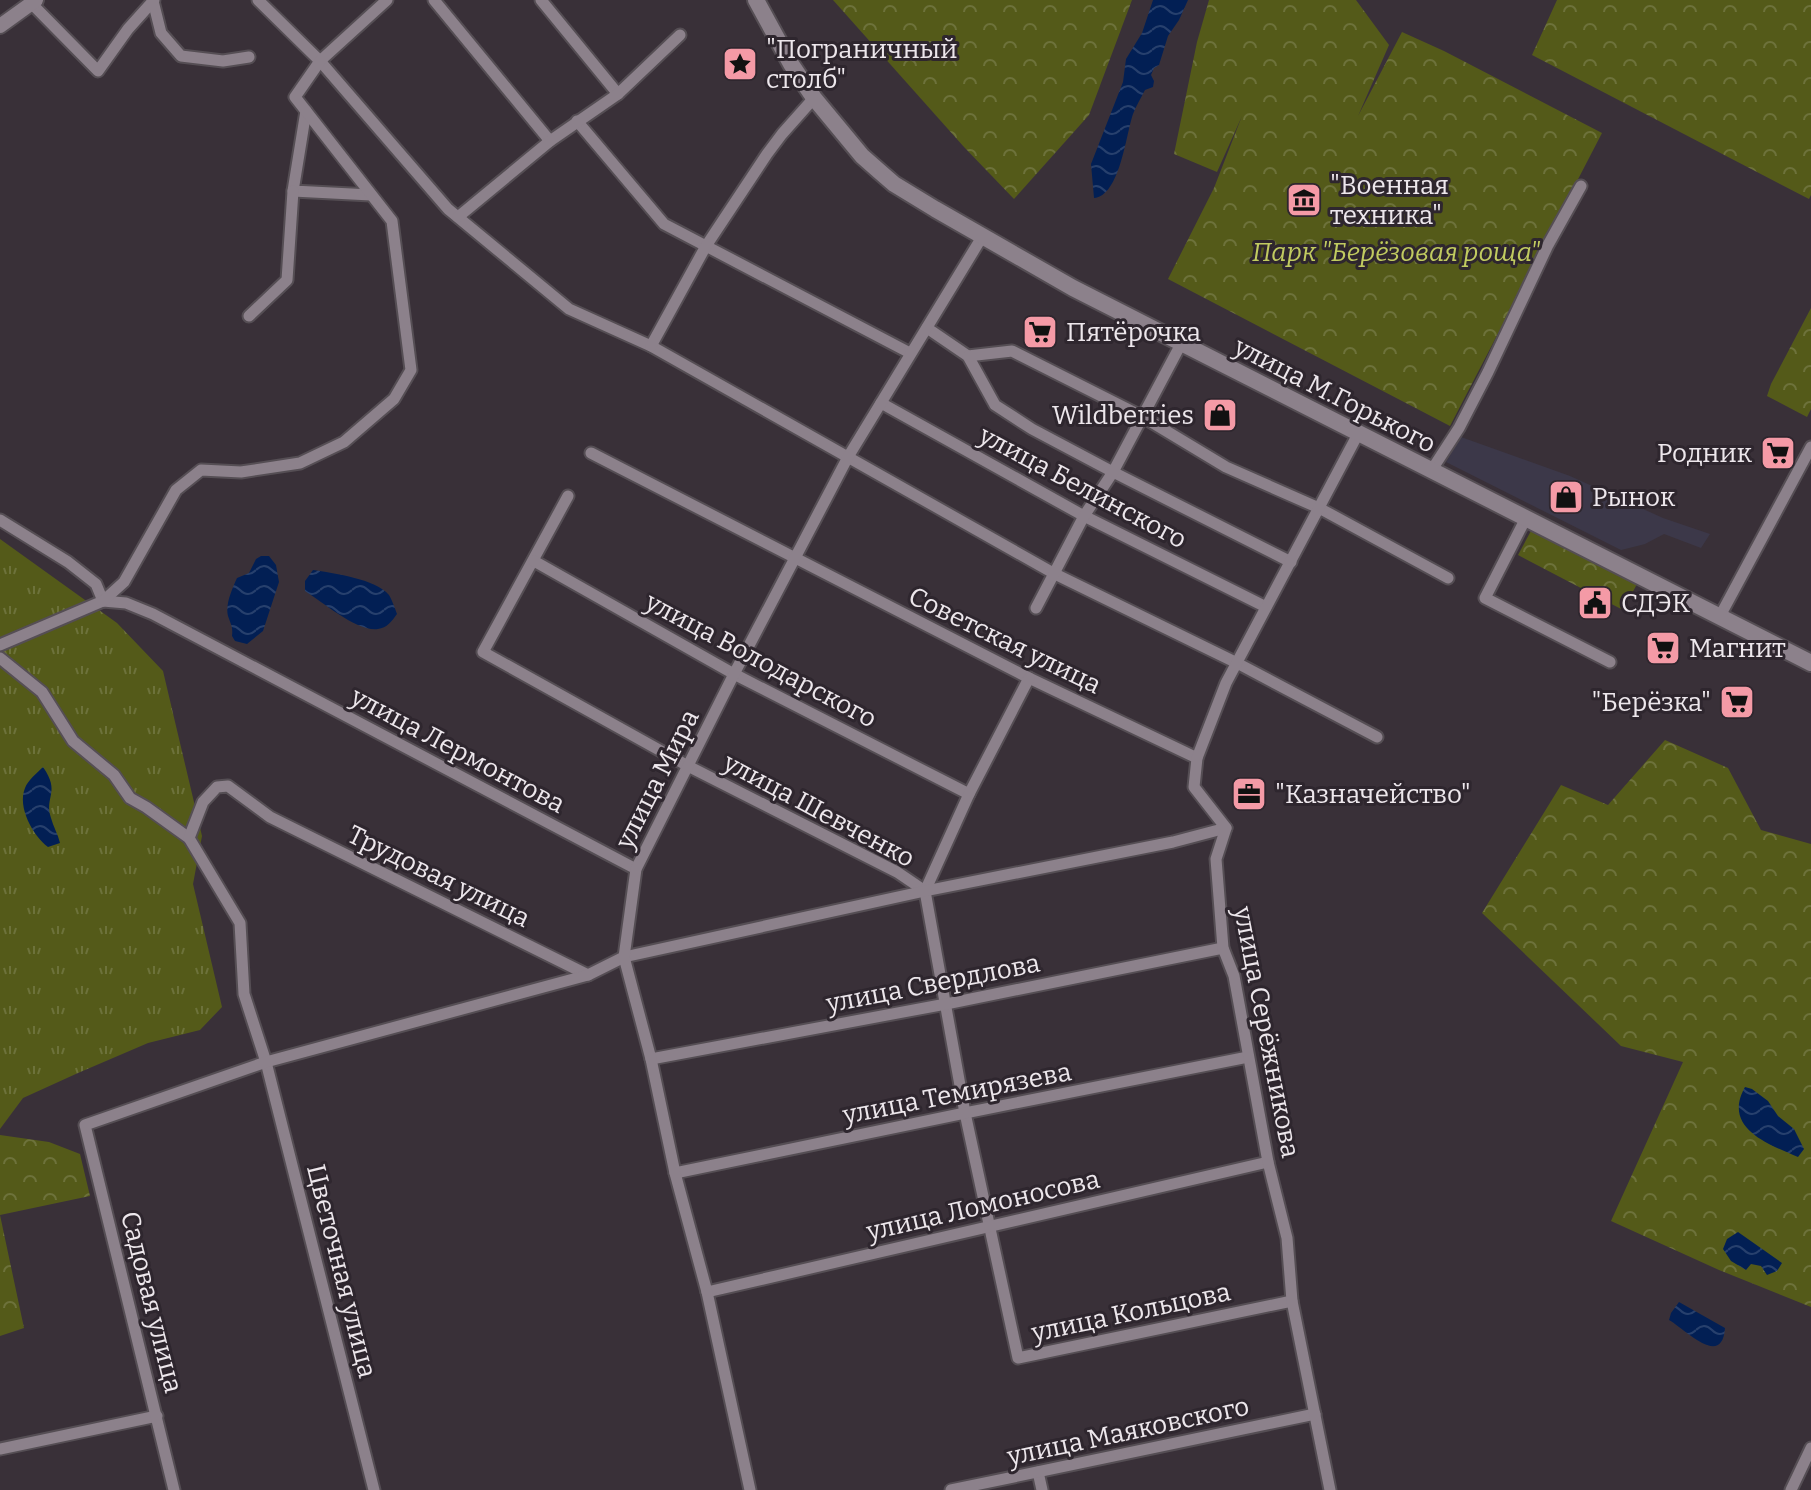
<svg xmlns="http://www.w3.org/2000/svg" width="1811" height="1490" font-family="Bitter,serif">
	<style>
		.commercial { fill: #3c3849 }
		.grass { fill: url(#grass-tufts) }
		.forest { fill: url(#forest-crowns) }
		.water { fill: url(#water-waves) }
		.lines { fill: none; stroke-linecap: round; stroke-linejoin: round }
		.minor-casing { stroke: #554e54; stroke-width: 15 }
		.tertiary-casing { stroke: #554e54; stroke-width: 18 }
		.secondary-casing { stroke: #554e54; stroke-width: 20 }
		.minor { stroke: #8c818b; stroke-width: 11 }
		.tertiary { stroke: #8c818b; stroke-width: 14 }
		.secondary { stroke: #8c818b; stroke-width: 16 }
		.labels { text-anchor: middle; stroke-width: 6; stroke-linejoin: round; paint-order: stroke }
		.poi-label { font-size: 26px; fill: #ede7ec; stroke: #2e262e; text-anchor: start }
		.park-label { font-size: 26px; font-style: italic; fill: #c1cb60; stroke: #2e262e }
		.street-label { font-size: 26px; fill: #ede7ec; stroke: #2e262e }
	</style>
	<defs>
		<pattern id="grass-tufts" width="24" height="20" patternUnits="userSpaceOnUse" patternTransform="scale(2)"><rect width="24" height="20" fill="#545a19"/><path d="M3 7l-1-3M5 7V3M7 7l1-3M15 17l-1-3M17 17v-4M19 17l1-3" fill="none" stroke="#6d723b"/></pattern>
		<pattern id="forest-crowns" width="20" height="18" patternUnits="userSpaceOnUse" patternTransform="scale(2)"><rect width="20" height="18" fill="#545a19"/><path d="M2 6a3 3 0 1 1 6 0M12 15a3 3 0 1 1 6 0" fill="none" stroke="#6d723b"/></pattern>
		<pattern id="water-waves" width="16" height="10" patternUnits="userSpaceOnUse" patternTransform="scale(2)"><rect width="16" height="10" fill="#021f54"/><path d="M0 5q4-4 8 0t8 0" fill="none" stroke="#27406d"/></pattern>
	</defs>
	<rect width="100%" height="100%" fill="#393038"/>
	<!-- commercial -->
	<polygon class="commercial" points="1461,437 1570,476 1663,518 1710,534 1701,548 1664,534 1645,544 1621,550 1446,462"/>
	<!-- grass -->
	<polygon class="grass" points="0,539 117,623 163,671 202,836 193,884 222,1007 200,1030 148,1043 78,1073 23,1098 0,1129"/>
	<!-- forest -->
	<g class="forest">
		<polygon points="833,0 1132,0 1089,115 1014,199 964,147"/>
		<polygon points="1209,0 1356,0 1389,45 1358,116 1402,32 1444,51 1602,133 1450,426 1168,279 1214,188 1242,116 1217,172 1174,154 1197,42"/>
		<polygon points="1557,0 1811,0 1811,195 1809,199 1532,55"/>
		<polygon points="1811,308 1811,409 1807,417 1767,396 1771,384"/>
		<polygon points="1532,529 1637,584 1623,610 1518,555"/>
		<polygon points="1665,740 1728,768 1761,830 1811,844 1811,1307 1719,1270 1611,1221 1683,1062 1621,1046 1482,913 1561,785 1608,805"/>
		<polygon points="0,1135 49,1142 80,1154 90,1196 0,1215 24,1328 0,1336"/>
	</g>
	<!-- water -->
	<g class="water">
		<path d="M1153,0H1188L1179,20L1168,36L1159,65L1154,68L1151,75L1154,81L1153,87L1145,90C1141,98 1136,106 1133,114C1126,134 1120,196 1094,198L1091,164L1123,82L1126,59L1142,33Z"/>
		<path d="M261,556H269L276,565L279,582L263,631L247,644L235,641L232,636C233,627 231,625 228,616C225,605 232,589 237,578L249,573L256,559Z"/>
		<path d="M313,570C333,573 376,579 389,595C392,600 395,608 397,614C392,621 387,628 378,629C357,632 323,602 305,591V581Z"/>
		<path d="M43,767C61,793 44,796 51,818C53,826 58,834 60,843L48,847C33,836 17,807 25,788C28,780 37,773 43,767Z"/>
		<path d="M1745,1087L1752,1089L1768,1101L1778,1116L1794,1129L1804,1149L1798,1157C1768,1144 1722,1128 1745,1087Z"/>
		<polygon points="1738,1232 1782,1263 1777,1271 1767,1275 1761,1266 1751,1264 1746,1270 1731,1261 1723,1249 1727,1239"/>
		<path d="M1679,1302L1725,1328C1722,1369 1685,1329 1669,1320L1671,1313Z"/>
	</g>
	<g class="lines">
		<!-- minor casing -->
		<g class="minor-casing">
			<g id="minor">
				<polyline points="258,0 320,61 448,209 569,309 651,346 1055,574 1237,663 1377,737"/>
				<polyline points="434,0 550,141"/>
				<polyline points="541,0 618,94"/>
				<polyline points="153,1 161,33 181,56 223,61 249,57"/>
				<polyline points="31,3 98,71 128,29 154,0"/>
				<polyline points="306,111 293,191 371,195"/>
				<polyline points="577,121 664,224 910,353"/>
				<polyline points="458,217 550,141 618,94 680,35"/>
				<polyline points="249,316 287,280 293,191"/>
				<polyline points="927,328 968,356 995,405 1032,429 1113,472 1291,562"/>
				<polyline points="651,346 706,246 767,154 782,134 814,98"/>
				<polyline points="968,356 1012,351 1143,417 1226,467 1319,508 1448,578"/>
				<polyline points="881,403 1084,516 1266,607"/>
				<polyline points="591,453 1029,678 1197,758"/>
				<polyline points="1431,471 1459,428 1488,372 1548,245 1581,186"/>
				<polyline points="568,496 483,652 688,766 897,872 925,891"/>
				<polyline points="1526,518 1485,598 1610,662"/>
				<polyline points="0,520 68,562 96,584 103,601"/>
				<polyline points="534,561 734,674 969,794"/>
				<polyline points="103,601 126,603 153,614 636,869"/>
				<polyline points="1036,608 1084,516 1113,472 1181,344"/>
				<polyline points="1720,616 1811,447"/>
				<polyline points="0,645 103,601 124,582 176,490 201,470 241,472 300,463 344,442 394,399 411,370 392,221 295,97 320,61 387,0"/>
				<polyline points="0,658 42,692 73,741 114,775 130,798 146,807 189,838 240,923 244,994 266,1062 374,1490"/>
				<polyline points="1029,678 969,794 925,891 965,1113 1018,1358 1292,1301"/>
				<polyline points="189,838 203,802 217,787 228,786 270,817 588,975"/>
				<polyline points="651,1059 946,1004 1223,948"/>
				<polyline points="675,1173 965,1113 1248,1057"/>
				<polyline points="707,1292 1268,1162"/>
				<polyline points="0,1449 157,1416"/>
				<polyline points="1038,1472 1042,1490"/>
				<polyline points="174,1490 85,1125 266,1062 588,975 624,957 925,891 1173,842 1226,828"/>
				<polyline points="750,1490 707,1292 675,1173 651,1059 624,957 636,869 734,674 848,457 982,237"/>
				<polyline points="951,1490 1315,1414"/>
				<polyline points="1330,1490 1292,1301 1287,1238 1268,1162 1234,976 1223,948 1216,859 1226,828 1194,787 1197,758 1226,683 1358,434"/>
				<polyline points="1791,1490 1811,1448"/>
			</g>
		</g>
		<!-- tertiary casing -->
		<g class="tertiary-casing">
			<polyline id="tertiary" points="0,26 36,0"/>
		</g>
		<!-- secondary casing -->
		<g class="secondary-casing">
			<polyline id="secondary" points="756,0 791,64 814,98 862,156 879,171 894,184 935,209 1073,288 1811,663"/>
		</g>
		<!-- minor -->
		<use href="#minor" class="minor"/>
		<!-- tertiary -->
		<use href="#tertiary" class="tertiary"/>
		<!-- secondary -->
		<use href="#secondary" class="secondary"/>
	</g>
	<!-- icons -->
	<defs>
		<g id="sight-square" transform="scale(1.8)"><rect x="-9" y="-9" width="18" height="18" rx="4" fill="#f49aa6" stroke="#2e262e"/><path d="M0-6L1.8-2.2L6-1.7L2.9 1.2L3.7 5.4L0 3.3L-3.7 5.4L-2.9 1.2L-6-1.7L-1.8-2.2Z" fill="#111"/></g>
		<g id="museum-square" transform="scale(1.8)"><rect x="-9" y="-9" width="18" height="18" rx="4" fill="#f49aa6" stroke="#2e262e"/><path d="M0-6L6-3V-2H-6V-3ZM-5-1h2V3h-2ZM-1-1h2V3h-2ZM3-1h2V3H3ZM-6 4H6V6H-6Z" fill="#111"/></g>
		<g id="supermarket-square" transform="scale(1.8)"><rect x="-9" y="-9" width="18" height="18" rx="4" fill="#f49aa6" stroke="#2e262e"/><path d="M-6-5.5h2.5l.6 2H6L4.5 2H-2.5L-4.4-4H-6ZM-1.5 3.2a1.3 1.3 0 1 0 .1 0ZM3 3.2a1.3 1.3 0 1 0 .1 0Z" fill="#111"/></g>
		<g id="shop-square" transform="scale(1.8)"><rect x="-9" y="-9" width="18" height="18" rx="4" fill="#f49aa6" stroke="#2e262e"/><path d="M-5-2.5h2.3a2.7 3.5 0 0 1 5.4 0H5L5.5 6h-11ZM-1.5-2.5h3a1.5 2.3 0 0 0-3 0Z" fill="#111"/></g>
		<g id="civic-square" transform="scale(1.8)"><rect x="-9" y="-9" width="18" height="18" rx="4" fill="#f49aa6" stroke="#2e262e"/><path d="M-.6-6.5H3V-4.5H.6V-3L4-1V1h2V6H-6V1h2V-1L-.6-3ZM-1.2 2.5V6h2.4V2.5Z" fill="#111"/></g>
		<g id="office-square" transform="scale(1.8)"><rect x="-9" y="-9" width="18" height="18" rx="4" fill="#f49aa6" stroke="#2e262e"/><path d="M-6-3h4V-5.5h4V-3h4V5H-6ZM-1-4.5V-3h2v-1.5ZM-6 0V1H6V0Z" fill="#111"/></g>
	</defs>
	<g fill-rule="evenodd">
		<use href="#sight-square" x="740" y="64"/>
		<use href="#museum-square" x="1304" y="200"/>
		<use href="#supermarket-square" x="1040" y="332"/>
		<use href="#shop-square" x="1220" y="415"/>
		<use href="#supermarket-square" x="1778" y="453"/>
		<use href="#shop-square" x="1566" y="497"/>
		<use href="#civic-square" x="1595" y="603"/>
		<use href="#supermarket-square" x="1663" y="648"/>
		<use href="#supermarket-square" x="1737" y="702"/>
		<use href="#office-square" x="1249" y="794"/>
	</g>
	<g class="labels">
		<!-- poi labels -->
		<g class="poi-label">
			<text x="766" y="58">"Пограничный<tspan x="766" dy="30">столб"</tspan></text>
			<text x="1330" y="194">"Военная<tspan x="1330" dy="30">техника"</tspan></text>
			<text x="1066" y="341">Пятёрочка</text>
			<text x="1194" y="424" text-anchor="end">Wildberries</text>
			<text x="1752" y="462" text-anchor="end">Родник</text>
			<text x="1592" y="506">Рынок</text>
			<text x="1621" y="612">СДЭК</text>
			<text x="1689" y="657">Магнит</text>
			<text x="1711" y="711" text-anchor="end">"Берёзка"</text>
			<text x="1275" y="803">"Казначейство"</text>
		</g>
		<!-- park labels -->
		<g class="park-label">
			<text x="1396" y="261">Парк "Берёзовая роща"</text>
		</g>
		<!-- street labels -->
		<g class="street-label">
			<text transform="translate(1335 395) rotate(27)" y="9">улица М.Горького</text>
			<text transform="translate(1083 487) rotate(28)" y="9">улица Белинского</text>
			<text transform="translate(1005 640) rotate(26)" y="9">Советская улица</text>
			<text transform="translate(761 660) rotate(28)" y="9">улица Володарского</text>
			<text transform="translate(458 750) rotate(28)" y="9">улица Лермонтова</text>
			<text transform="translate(657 779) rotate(-63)" y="9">улица Мира</text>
			<text transform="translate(819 810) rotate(28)" y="9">улица Шевченко</text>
			<text transform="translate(439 876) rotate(26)" y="9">Трудовая улица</text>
			<text transform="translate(933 983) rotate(-11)" y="9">улица Свердлова</text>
			<text transform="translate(1267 1032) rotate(79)" y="9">улица Серёжникова</text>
			<text transform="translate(957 1093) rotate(-11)" y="9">улица Темирязева</text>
			<text transform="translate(983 1205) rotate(-13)" y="9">улица Ломоносова</text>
			<text transform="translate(342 1271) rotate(76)" y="9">Цветочная улица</text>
			<text transform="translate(152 1302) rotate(76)" y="9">Садовая улица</text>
			<text transform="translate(1131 1312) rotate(-12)" y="9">улица Кольцова</text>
			<text transform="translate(1128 1431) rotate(-12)" y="9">улица Маяковского</text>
		</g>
	</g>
</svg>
